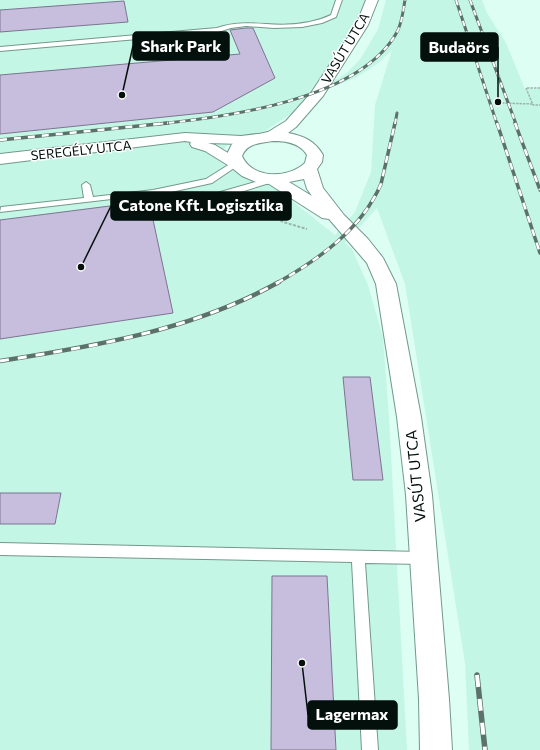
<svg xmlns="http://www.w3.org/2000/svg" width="540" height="750" font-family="Commissioner,sans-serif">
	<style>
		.built { fill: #c4f6e5; fill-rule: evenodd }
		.building { fill: #c7bede; stroke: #7c7491 }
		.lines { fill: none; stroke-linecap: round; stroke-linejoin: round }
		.lane-casing { stroke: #72988c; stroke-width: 2 }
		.street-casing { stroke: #72988c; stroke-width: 2 }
		.secondary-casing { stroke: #72988c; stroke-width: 2 }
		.path-far1 { stroke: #9ab5ab; stroke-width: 1.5; stroke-dasharray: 2.5 1; stroke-linecap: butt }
		.path { stroke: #9ab5ab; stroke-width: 2; stroke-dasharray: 3 1.5; stroke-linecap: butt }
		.lane { fill: #fff; fill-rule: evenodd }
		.street { fill: #fff; fill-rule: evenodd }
		.secondary { fill: #fff; fill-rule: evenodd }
		.rail-far3-casing { stroke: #5c716a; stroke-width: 3 }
		.rail-far2-casing { stroke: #5c716a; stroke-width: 3.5 }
		.rail-far1-casing { stroke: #5c716a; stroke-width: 4.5 }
		.rail-casing { stroke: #5c716a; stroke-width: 5.5 }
		.rail-far3 { stroke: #fff; stroke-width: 2; stroke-dasharray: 5.5; stroke-linecap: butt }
		.rail-far2 { stroke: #fff; stroke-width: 2.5; stroke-dasharray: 7; stroke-linecap: butt }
		.rail-far1 { stroke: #fff; stroke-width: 3; stroke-dasharray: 9; stroke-linecap: butt }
		.rail { stroke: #fff; stroke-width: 4; stroke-dasharray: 12; stroke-linecap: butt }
		.labels { text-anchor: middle; stroke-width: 3; stroke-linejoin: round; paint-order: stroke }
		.far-street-label { font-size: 13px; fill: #03100c; stroke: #fff }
		.street-label { font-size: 15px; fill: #03100c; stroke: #fff }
		.leader { fill: none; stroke: #03100c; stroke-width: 1.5 }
		.callout-dot { fill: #03100c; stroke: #fff; stroke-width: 1.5 }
		.callout { fill: #03100c; stroke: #03100c; stroke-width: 1.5 }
		.callout-label { font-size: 16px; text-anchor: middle; font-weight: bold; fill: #fff }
	</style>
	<rect width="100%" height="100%" fill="#ddfef2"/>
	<!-- built -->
	<path class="built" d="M0,0H365L355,28L317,87L337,79L347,73L361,58L378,29L386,0H482L487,13L506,43L525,89H540V750H469L465,663L405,284L377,208L345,243L352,249L368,285L383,337L389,417L407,750H0ZM392,50L375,105L371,172L355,212L335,235L272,185L252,180L225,166L223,151L230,141L265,131L307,103L311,96L357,77L377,64Z"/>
	<!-- building -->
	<g class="building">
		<polygon points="124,1 128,22 0,32 0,10"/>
		<polygon points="246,28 253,28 275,78 213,112 0,134 0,75 240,54 230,30"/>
		<polygon points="149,201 173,313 0,339 0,220"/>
		<polygon points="343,377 370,377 383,480 353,480"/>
		<polygon points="0,493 61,493 55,524 0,524"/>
		<polygon points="272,576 327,576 336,750 271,750"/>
	</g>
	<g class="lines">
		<!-- lane casing -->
		<g class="lane-casing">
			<g id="lane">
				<path d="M336,0H342L336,17L322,23L302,27L274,28L246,26L231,28L218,32L0,51V47L217,28C234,22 249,23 266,24C287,26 312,24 331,15Z"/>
				<polygon points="233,162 236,162 240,164 212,183 171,192 217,193 273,177 277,179 276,181 218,199 167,197 164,196 163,193 0,212 1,207 84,198 82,185 86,182 90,185 93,197 153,190 206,179"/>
				<polygon points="0,543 423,552 428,554 430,558 428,562 423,564 365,563 378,750 362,750 352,562 0,555"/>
			</g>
		</g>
		<!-- street casing -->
		<g class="street-casing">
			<polygon id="street" points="185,133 241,136 257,134 262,135 264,138 262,141 241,144 208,143 215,145 241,161 244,164 241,167 236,169 231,167 205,151 192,147 190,144 191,142 185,141 0,164 0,154"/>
		</g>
		<!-- secondary casing -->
		<g class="secondary-casing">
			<path id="secondary" d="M366,0H378L368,25L323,96L296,127L288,133C304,136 315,141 323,155L322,162L317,169L323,188L344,215L368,239L383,258L396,284L421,417L432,495L449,699L452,750H420L419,699L406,495L397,417L376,284L367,263L329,219L322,218L269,184L256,182L242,176L232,168L226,156L232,144L245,137L268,132L286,121L311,93L356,25ZM273,141C286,141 300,143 307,155L305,163C288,179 252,179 242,156C247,143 261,143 273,141ZM304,179L307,189L312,196L289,182Z"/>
		</g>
		<!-- path-far1 -->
		<g class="path-far1">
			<polyline points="540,88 526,88 533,105 540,105"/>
			<polyline points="502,103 533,104"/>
		</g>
		<!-- path -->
		<polyline class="path" points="250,201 283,222 307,229"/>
		<!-- lane -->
		<use href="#lane" class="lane"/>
		<!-- street -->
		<use href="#street" class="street"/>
		<!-- secondary -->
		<use href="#secondary" class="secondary"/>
		<!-- rail-far3 casing -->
		<g class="rail-far3-casing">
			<g id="rail-far3">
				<polyline points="456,0 497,124"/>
				<polyline points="470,0 516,124"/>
				<path d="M158,124C227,117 360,100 397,32C402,23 403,11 405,0"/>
				<polyline points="395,124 397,113"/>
			</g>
		</g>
		<!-- rail-far2 casing -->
		<g class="rail-far2-casing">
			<g id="rail-far2">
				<polyline points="497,123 540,253"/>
				<polyline points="515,123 540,190"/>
				<polyline points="0,140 168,123"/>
				<path d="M277,283C319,259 361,230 381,184L395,123"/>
			</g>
		</g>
		<!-- rail-far1 casing -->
		<g class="rail-far1-casing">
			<path id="rail-far1" d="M0,361C96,346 193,330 279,282"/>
		</g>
		<!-- rail casing -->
		<g class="rail-casing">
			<polyline id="rail" points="477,675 485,750"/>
		</g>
		<!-- rail-far3 -->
		<use href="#rail-far3" class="rail-far3"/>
		<!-- rail-far2 -->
		<use href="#rail-far2" class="rail-far2"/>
		<!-- rail-far1 -->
		<use href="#rail-far1" class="rail-far1"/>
		<!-- rail -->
		<use href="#rail" class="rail"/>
	</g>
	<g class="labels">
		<!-- far-street labels -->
		<g class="far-street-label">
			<text transform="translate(345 48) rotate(-59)" y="5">VASÚT UTCA</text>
			<text transform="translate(81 150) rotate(-6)" y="5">SEREGÉLY UTCA</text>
		</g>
		<!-- street labels -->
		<g class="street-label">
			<text transform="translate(416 476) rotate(-96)" y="5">VASÚT UTCA</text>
		</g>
	</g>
	<!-- callouts -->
	<path class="leader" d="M122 95L133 46M498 102L498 47M81 267L111 206M302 663L308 715"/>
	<g class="callout-dot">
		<circle cx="122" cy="95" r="4"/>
		<circle cx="498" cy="102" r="4"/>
		<circle cx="81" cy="267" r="4"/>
		<circle cx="302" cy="663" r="4"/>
	</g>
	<g class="callout">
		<rect x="133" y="32" width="96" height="28" rx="4"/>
		<rect x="421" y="33" width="77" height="28" rx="4"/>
		<rect x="111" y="192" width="180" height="28" rx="4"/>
		<rect x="308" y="701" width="89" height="28" rx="4"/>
	</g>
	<g class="callout-label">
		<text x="181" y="52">Shark Park</text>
		<text x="459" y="53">Budaörs</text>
		<text x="201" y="211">Catone Kft. Logisztika</text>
		<text x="352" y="720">Lagermax</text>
	</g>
</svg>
